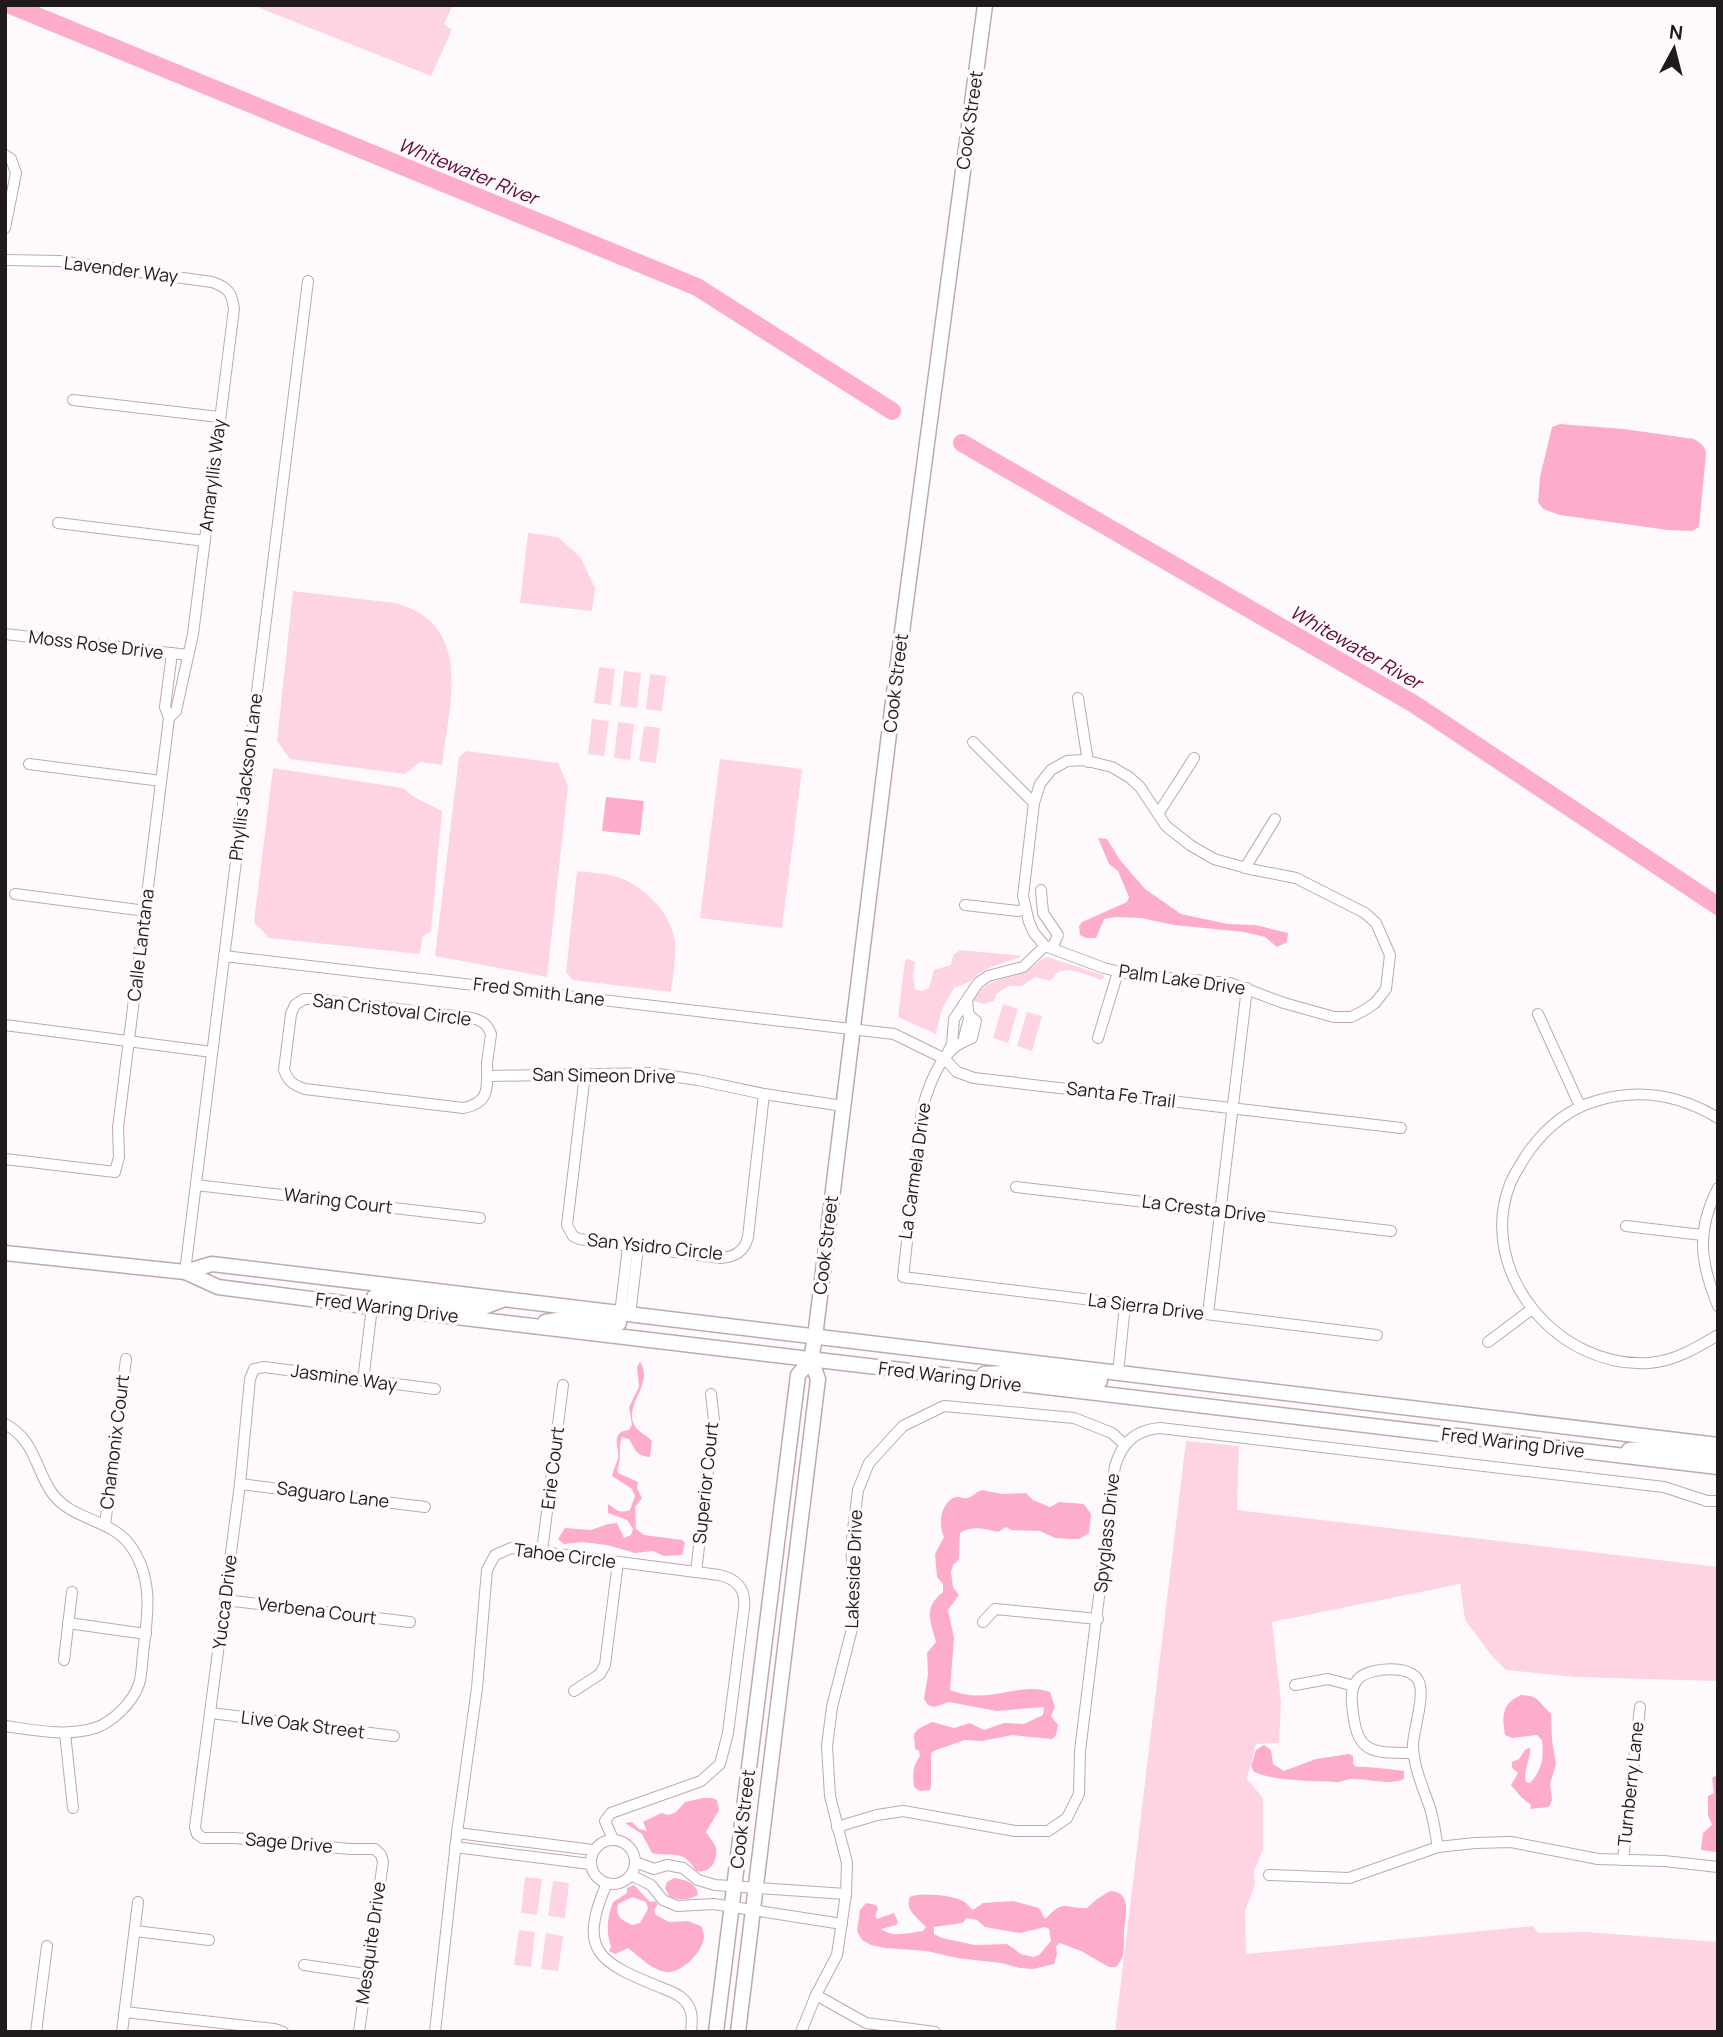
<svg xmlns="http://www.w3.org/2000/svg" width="1723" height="2037" font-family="Manrope,sans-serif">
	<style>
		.green { fill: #fed4e3 }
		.water { fill: #feaccc; fill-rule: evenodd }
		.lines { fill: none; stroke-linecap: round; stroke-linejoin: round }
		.river { stroke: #feaccc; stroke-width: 18 }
		.street-casing { stroke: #bcaab0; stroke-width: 12 }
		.secondary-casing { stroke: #bcaab0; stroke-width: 17 }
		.street { stroke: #fff; stroke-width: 10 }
		.secondary { stroke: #fff; stroke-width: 14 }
		.labels { text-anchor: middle; stroke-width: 7; stroke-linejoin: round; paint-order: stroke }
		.street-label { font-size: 18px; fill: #211a1d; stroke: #fefafc }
		.water-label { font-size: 19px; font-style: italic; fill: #5f0537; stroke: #fefafc }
	</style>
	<rect width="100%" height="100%" fill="#fefafc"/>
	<!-- green -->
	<g class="green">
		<polygon points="252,5 453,5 444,24 452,30 431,76"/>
		<polygon points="528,533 558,537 581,558 595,588 592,611 520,603"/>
		<path d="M293,591L395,603C475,624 449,705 442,765L420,762L405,774L290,759L277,741Z"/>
		<polygon points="599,667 615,669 611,705 594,703"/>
		<polygon points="624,671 641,673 637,708 620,706"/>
		<polygon points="650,674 666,676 662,711 646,709"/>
		<polygon points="592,719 609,721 604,756 588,754"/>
		<polygon points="618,722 634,724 630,760 614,758"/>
		<polygon points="644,726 660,728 656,763 639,761"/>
		<polygon points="466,751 558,763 568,786 547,977 435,956 459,757"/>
		<polygon points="720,759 802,769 782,928 700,918"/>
		<polygon points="273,768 403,788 414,797 442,811 431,931 422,937 420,954 269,938 254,922"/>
		<path d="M577,871C593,873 610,873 625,880C649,891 672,916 675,942C676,959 673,976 671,992L573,980L566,972Z"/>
		<polygon points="960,950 1023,956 991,967 979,973 969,982 954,988 942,1009 936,1034 898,1017 905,960 909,959 915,962 913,976 915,989 921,991 929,988 934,970 951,965 953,955"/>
		<path d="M1048,957L1105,976L1102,980C1091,977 1068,965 1057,973C1054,975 1053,979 1050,981L1035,977L1022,986H1008L996,994L994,1001L985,1004L972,1001C984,978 1008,980 1029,969C1036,965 1040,959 1048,957Z"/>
		<polygon points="1003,1004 1018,1009 1008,1043 993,1038"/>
		<polygon points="1027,1012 1042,1016 1032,1051 1017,1046"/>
		<polygon points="1186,1441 1239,1446 1237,1510 1718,1567 1718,1681 1576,1677 1506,1670 1492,1656 1465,1620 1460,1584 1272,1622 1281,1703 1279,1743 1256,1744 1247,1779 1263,1798 1263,1849 1254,1871 1255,1884 1245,1911 1246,1954 1533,1926 1538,1933 1587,1932 1718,1942 1718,2032 1115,2032"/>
		<polygon points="525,1877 542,1879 537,1915 521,1913"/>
		<polygon points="553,1881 569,1883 565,1918 548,1916"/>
		<polygon points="519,1930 535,1932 531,1967 514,1965"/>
		<polygon points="546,1933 563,1936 558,1971 541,1969"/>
	</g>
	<!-- water -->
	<g class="water">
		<path d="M1560,424L1624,429L1694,439C1701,443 1705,446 1706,454L1699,527L1692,531L1668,530L1560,515L1543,509L1538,502L1540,477L1552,427Z"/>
		<polygon points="606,797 644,801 640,835 602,831"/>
		<polygon points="1098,838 1107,839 1120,860 1145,889 1181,914 1228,924 1255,925 1288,933 1287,942 1277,947 1265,937 1244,932 1174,925 1141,918 1116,917 1104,919 1096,938 1086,938 1080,935 1079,926 1082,922 1127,902 1129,897 1118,871 1109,864"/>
		<path d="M640,1362C655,1384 622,1406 635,1426C639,1433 647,1435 652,1441L650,1457C636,1456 635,1449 629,1439L622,1437C617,1452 623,1454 617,1470L618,1473L638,1482L637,1488L642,1498L635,1507L636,1529L644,1535L682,1540L685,1543L682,1555L664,1556L653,1551L635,1553L607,1545L582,1542L564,1544L558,1539L565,1528L591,1530L608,1524L617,1523L624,1538L631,1535L633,1529L627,1520L608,1513V1504C617,1510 619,1514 630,1510L635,1496L632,1489L612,1476C613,1470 616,1465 618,1459C620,1448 609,1432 629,1430L632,1425L629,1407L639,1387L637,1367Z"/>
		<path d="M982,1490L1002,1494L1026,1493L1033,1500L1050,1507L1059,1502L1084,1504L1091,1514L1089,1533L1079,1539H1072L1055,1538L1040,1531L1011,1530L1006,1527L998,1532C985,1529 972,1525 960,1533L959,1559L953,1565L951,1572L953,1587L959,1595L948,1610L954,1638L950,1690C988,1706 1019,1681 1050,1692L1055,1707L1051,1716L1058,1725L1056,1735L1052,1739L1012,1735L982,1741L965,1740L936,1750L931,1753V1786L930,1790L920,1791L914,1787C913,1774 912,1767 920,1756L919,1751L915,1749L914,1734L918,1729L932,1722L954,1728L970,1723L984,1730L1004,1723L1024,1724L1043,1715L1044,1708L1042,1707L997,1711L949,1702L934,1707L928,1705L924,1699L928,1674L927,1653L936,1642C931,1621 922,1609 943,1592V1584L937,1577L935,1554L944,1537C938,1525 940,1502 956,1497C960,1496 963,1499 967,1498C971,1498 977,1491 982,1490Z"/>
		<path d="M1521,1695L1531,1696L1537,1699L1551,1714L1552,1740L1556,1764L1550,1784L1552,1800L1549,1807L1530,1809L1531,1805L1521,1797L1511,1785L1518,1773L1512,1768V1762L1519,1759L1526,1749L1530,1748C1531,1760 1523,1769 1526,1782L1530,1783C1542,1771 1544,1756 1542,1740L1537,1735L1512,1738L1505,1735C1502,1717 1501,1704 1521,1695Z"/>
		<path d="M1264,1745L1271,1750L1273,1764L1284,1771L1316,1759L1349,1754L1353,1756V1764L1356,1767C1361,1766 1399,1770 1404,1771V1779C1388,1786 1369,1778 1351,1779C1345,1779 1341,1783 1335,1782C1309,1780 1279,1782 1254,1772L1251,1766L1256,1750Z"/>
		<polygon points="1718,1774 1716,1852 1701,1850 1703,1833 1712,1825 1708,1815 1708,1796 1714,1793 1712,1778"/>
		<path d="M703,1798H712L717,1800L719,1810L706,1832C709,1837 714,1842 716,1848C718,1861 710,1874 696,1871C683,1848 674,1858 652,1853L642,1834L625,1823L632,1822L639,1829L647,1831L643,1822L661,1813L669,1815L676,1812L685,1802Z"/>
		<path d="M674,1878C685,1880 697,1882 698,1895C689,1900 678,1901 669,1896L665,1888L667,1882Z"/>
		<path d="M634,1885L650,1902L655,1901L658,1904L654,1910L656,1915L669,1922L688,1921L701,1926C702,1929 704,1934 704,1937C703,1952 681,1974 666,1972C651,1970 639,1956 628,1948L615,1954L609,1951L611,1947C606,1932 607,1917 613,1902L627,1893V1888ZM632,1897L646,1902L648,1909L640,1923L633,1925C622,1921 615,1916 618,1904Z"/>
		<path d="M1110,1891C1133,1892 1125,1916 1124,1931C1123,1945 1127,1955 1116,1967H1109L1081,1951L1060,1943L1056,1946L1057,1954L1054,1964L1033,1969L1020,1968L1001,1963L957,1958L927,1951L885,1948L871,1945L862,1940L857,1931L860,1910L866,1903L876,1905L878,1909L875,1916L877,1919L894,1913L898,1922L896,1925L881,1929C893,1938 908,1933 923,1931L926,1927C918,1918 904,1910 910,1897C921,1892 956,1895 966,1903C968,1905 970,1908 973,1910L983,1903L1013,1901L1039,1908L1045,1919C1065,1899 1061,1908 1087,1908L1097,1899ZM967,1918L977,1920L985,1927L1020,1933L1045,1927L1049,1929L1051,1941L1039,1955L1033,1957L1021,1954L1007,1944L975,1945L942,1938L934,1934V1927L962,1923Z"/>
	</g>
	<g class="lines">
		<!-- river -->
		<g class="river">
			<polyline points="10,5 697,287 892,411"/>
			<polyline points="962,443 1414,704 1718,906"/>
		</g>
		<!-- street casing -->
		<g class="street-casing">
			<g id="street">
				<polyline points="5,155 11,159 16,173 5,228"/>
				<path d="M5,260L59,261L212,282C228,287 232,293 234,309L193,634L176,711L169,718"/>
				<polyline points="73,400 219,417"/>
				<polyline points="58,523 205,541"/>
				<polyline points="5,634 188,655"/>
				<polyline points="1078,698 1088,762"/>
				<polyline points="973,742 1034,803"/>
				<polygon points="1083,760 1112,767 1129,777 1140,787 1166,826 1190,845 1214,859 1250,869 1296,878 1365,913 1376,923 1390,955 1386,989 1375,1003 1363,1011 1351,1017 1334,1017 1284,1003 1230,983 1133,975 1104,968 1045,946 1034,933 1029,922 1023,896 1034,803 1040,784 1051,770 1067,761"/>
				<polyline points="29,764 161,781"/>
				<polyline points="1158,814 1194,758"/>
				<polyline points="1245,868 1275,819"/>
				<polyline points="1041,890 1043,913 1058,935 1052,948"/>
				<polyline points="15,894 146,911"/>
				<polyline points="965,905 1018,911 1025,909"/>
				<polyline points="224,956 894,1034 945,1059 957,1072 974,1078 1401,1128"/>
				<path d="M304,999H314L472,1018C483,1021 487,1024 491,1034C490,1044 488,1054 487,1063C487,1086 491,1103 463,1108L305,1089C293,1085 288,1081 284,1070L291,1014L295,1005Z"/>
				<path d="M967,1001L969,1018L963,1042C940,1053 928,1087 922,1110L903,1277L1377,1335"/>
				<polyline points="1538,1014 1580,1106"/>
				<polyline points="5,1025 212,1052"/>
				<polyline points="1098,1038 1118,972"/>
				<polyline points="963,1042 972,1038 976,1021 968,1014"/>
				<polyline points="948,1052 952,1044 954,1019 978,983 988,976 1023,967 1045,946"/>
				<path d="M585,1074L567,1225L573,1236L579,1239L720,1258C735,1257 744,1252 748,1237L764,1094"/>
				<polyline points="488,1076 652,1073 698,1080 764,1094 843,1106"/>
				<path d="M1718,1118C1680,1095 1638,1088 1596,1101C1568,1109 1546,1128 1529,1151C1522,1162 1515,1172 1510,1184C1476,1272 1558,1369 1649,1363C1675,1361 1696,1348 1718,1335"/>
				<polyline points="5,1159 115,1172 119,1157 118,1128 169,718 165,707 172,653"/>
				<polyline points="196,1185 480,1218"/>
				<polyline points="1016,1187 1391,1231"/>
				<path d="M1718,1188C1696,1231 1700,1262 1718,1306"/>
				<polyline points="1626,1226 1702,1235"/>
				<polyline points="185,1272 308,281"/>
				<polyline points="620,1314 628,1247"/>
				<polyline points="1208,1314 1247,988"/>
				<polyline points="630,1315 638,1248"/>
				<polyline points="1488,1342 1532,1309"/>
				<polyline points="1118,1373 1125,1305"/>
				<polyline points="363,1381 372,1307"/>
				<path d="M5,1424C36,1441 34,1467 52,1493C71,1520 111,1519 130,1545C154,1578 148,1615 143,1653C142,1662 142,1675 139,1684C133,1702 113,1722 95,1728C66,1737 34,1730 5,1726"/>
				<polyline points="240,1484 425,1507"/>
				<polyline points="105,1525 126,1359"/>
				<polyline points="542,1551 563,1385"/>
				<polyline points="696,1572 714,1420 711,1394"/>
				<polyline points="225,1600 410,1622"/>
				<polyline points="983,1622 995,1609 1098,1619"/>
				<polyline points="68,1623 146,1634"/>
				<polyline points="64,1660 72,1592"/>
				<polyline points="1295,1685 1328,1679 1354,1686"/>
				<polyline points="574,1691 600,1674 605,1665 618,1562"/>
				<polyline points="211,1713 394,1736"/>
				<polyline points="65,1733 73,1808"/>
				<path d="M1413,1753C1368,1753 1356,1753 1352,1703C1351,1694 1353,1684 1359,1678C1372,1667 1409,1665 1418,1680C1426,1693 1414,1728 1413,1744C1413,1765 1422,1785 1429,1805C1434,1819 1435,1833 1438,1847"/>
				<path d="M837,1827L877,1815L903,1811L1015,1831H1048L1067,1818L1079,1794L1080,1751L1115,1466C1122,1443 1135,1430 1160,1428L1664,1487L1707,1501H1718"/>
				<polyline points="457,1833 593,1850"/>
				<circle cx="613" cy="1862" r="22"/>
				<polyline points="455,1847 590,1864"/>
				<polyline points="1623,1860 1640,1707"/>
				<polyline points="635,1862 654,1869 667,1865 683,1868 698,1880 715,1885 846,1894"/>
				<polyline points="631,1875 651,1885 663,1900 677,1906 714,1904 842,1924"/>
				<polyline points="1269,1875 1349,1878 1438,1847 1475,1843 1511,1842 1598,1859 1664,1861 1718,1867"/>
				<path d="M607,1883C576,1953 601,1963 662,1988C671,1991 683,1996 688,2005C693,2013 692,2023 691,2032"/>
				<polyline points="135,1931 209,1940"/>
				<polyline points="304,1965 366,1974"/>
				<polyline points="816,1995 866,2023 935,2032"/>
				<polyline points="125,2012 274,2029 283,2032"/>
				<polyline points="36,2032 47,1946"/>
				<polyline points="122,2032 138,1902"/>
				<polyline points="359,2032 383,1862 381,1855 375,1849 350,1849 235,1838 203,1838 197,1834 195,1827 240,1484 250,1379 254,1369 264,1367 435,1389"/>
				<path d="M435,2032L457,1833L477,1688L487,1570L495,1555L511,1548L719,1575C737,1579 746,1589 744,1608L728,1733L720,1764L701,1781L611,1813L605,1821L613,1839"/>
				<polyline points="801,2032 816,1995 837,1955 846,1894 847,1863 830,1796 827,1746 832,1707 854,1621 855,1605 851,1546 858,1490 869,1463 903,1426 944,1406 1074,1418 1112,1433 1125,1445"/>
			</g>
		</g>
		<!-- secondary casing -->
		<g class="secondary-casing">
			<g id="secondary">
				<polyline points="5,1253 185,1272 218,1287 372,1307 1718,1467"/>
				<polyline points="185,1272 212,1264 1718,1445"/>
				<polyline points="372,1307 374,1297 378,1295 484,1307 502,1300"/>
				<polyline points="545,1322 563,1319 619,1323"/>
				<polyline points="984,1374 1021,1372 1100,1381"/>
				<polyline points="1629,1450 1655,1448 1718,1455"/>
				<polyline points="716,2032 798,1375 811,1360 815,1337 895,685 985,5"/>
				<polyline points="738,2032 818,1379 811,1360"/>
			</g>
		</g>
		<!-- street -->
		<use href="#street" class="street"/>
		<!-- secondary -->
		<use href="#secondary" class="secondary"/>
	</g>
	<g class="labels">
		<!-- street labels -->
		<g class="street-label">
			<text transform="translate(970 120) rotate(-82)" y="6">Cook Street</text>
			<text transform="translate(121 270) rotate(7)" y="6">Lavender Way</text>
			<text transform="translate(213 475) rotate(-83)" y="6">Amaryllis Way</text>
			<text transform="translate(96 645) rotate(7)" y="6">Moss Rose Drive</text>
			<text transform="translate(896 683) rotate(-83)" y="6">Cook Street</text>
			<text transform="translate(246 777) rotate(-83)" y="6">Phyllis Jackson Lane</text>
			<text transform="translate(141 945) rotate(-83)" y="6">Calle Lantana</text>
			<text transform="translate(1182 980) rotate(8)" y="6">Palm Lake Drive</text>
			<text transform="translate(539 992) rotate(7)" y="6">Fred Smith Lane</text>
			<text transform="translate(392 1010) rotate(7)" y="6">San Cristoval Circle</text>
			<text transform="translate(604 1076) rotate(1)" y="6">San Simeon Drive</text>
			<text transform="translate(1121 1095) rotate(7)" y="6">Santa Fe Trail</text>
			<text transform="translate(915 1171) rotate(-82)" y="6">La Carmela Drive</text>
			<text transform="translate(338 1201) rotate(7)" y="6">Waring Court</text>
			<text transform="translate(1204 1209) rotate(7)" y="6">La Cresta Drive</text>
			<text transform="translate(826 1245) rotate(-83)" y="6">Cook Street</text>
			<text transform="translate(655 1247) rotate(6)" y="6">San Ysidro Circle</text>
			<text transform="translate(1146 1307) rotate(7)" y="6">La Sierra Drive</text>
			<text transform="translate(387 1308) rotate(7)" y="6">Fred Waring Drive</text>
			<text transform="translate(950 1377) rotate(7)" y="6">Fred Waring Drive</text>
			<text transform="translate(344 1378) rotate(8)" y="6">Jasmine Way</text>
			<text transform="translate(115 1442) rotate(-83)" y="6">Chamonix Court</text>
			<text transform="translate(1513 1443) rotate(7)" y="6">Fred Waring Drive</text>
			<text transform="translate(553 1468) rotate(-83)" y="6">Erie Court</text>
			<text transform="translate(706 1483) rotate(-84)" y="6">Superior Court</text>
			<text transform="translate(333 1495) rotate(7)" y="6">Saguaro Lane</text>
			<text transform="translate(1107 1533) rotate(-84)" y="6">Spyglass Drive</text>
			<text transform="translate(565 1556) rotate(7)" y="6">Tahoe Circle</text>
			<text transform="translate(854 1569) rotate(-88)" y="6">Lakeside Drive</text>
			<text transform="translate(225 1602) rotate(-83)" y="6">Yucca Drive</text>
			<text transform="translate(317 1611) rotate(7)" y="6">Verbena Court</text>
			<text transform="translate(303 1725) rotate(7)" y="6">Live Oak Street</text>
			<text transform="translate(1631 1784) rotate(-84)" y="6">Turnberry Lane</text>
			<text transform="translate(743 1819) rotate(-83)" y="6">Cook Street</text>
			<text transform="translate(289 1843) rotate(5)" y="6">Sage Drive</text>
			<text transform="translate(371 1943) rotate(-82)" y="6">Mesquite Drive</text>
		</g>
		<!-- water labels -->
		<g class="water-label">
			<text transform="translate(468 171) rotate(22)" y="7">Whitewater River</text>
			<text transform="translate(1356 647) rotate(30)" y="7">Whitewater River</text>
		</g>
	</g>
	<!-- border -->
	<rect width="1723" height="2037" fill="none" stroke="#211a1d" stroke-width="14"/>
	<!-- north arrow -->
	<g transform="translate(1674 49) rotate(7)" stroke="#fefafc" stroke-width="5" paint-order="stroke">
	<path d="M0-5L12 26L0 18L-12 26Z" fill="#211a1d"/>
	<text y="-10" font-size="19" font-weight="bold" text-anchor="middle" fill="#211a1d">N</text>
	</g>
</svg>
